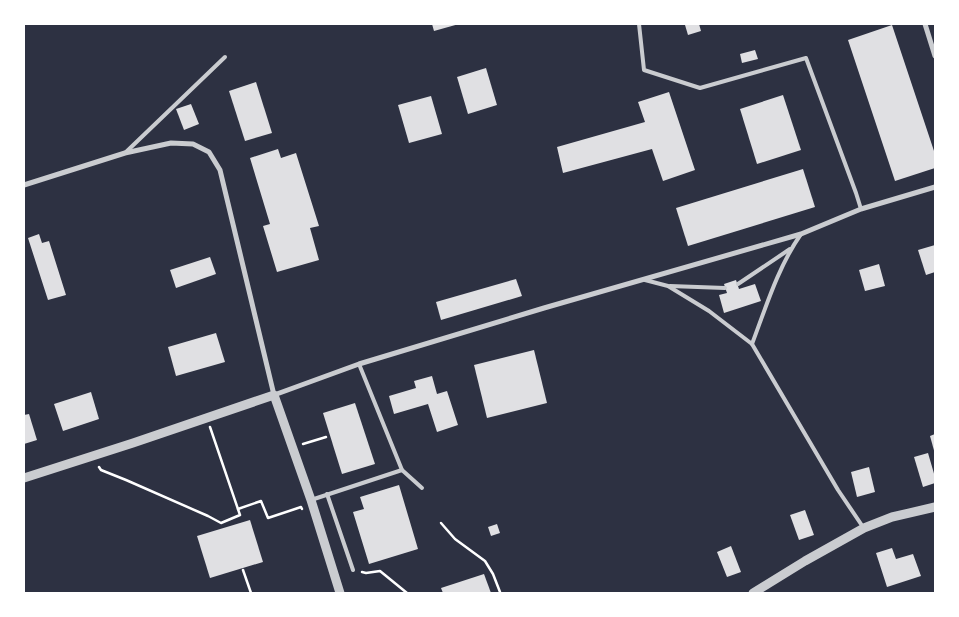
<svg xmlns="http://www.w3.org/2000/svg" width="959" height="617" font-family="Barlow,sans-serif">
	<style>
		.building { fill: #e0e0e3 }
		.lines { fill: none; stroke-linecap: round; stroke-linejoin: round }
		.path { stroke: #fff; stroke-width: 2.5 }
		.service { stroke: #caccd0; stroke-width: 4 }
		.minor { stroke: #caccd0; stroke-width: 5 }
		.tertiary { stroke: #caccd0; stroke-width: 9 }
	</style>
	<rect width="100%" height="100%" fill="#2d3142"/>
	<!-- building -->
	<g class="building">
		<polygon points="432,24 459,24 434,31"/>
		<polygon points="688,24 699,24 701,31 688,35 685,25"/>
		<polygon points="892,25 935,154 935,168 895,181 848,40"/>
		<polygon points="755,50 758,59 742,63 740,54"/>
		<polygon points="486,68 497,105 468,114 457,77"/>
		<polygon points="256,82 272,133 245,141 229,91"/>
		<polygon points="669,92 695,170 663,181 652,149 563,173 557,147 645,122 638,102"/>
		<polygon points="783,95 801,150 757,164 740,109"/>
		<polygon points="431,96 442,134 409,143 398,105"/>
		<polygon points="191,104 199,124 184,130 176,109"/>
		<polygon points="278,149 281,158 296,153 319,226 310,228 319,260 277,272 263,226 270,224 250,158"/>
		<polygon points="803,169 815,207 688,246 676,208"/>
		<polygon points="39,234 42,243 49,241 66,295 48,300 28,238"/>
		<polygon points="935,245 935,272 926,275 918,250"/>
		<polygon points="210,257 216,274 176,288 170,270"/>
		<polygon points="879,264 885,286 865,291 859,270"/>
		<polygon points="516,279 522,296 441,320 436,302"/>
		<polygon points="736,280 739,289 755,284 761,301 724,313 719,295 727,293 724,284"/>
		<polygon points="216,333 225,362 176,376 168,347"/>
		<polygon points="534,350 547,403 487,418 474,365"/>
		<polygon points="432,376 437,394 447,391 458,425 437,432 428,404 394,414 389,396 416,388 414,381"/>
		<polygon points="91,392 99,419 63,431 54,404"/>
		<polygon points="355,403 375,464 342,474 323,413"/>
		<polygon points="29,414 37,440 24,444 24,415"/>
		<polygon points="935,434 935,454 930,436"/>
		<polygon points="928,453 935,477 935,483 923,487 914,457"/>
		<polygon points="869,467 875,492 857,497 851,472"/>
		<polygon points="399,485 418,549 369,564 353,512 364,509 360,497"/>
		<polygon points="805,510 814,535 799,540 790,515"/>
		<polygon points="250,520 263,562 210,578 197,536"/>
		<polygon points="497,524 500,533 491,536 488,527"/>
		<polygon points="731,546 741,572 727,577 717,552"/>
		<polygon points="892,548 896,559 913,554 921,576 887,587 876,553"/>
		<polygon points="484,574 491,593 443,593 441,588"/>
	</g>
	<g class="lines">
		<!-- path -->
		<g class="path">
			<polyline points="303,444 326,437"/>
			<polyline points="99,467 101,470 126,480 208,516 221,523 240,515 210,427"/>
			<polyline points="238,509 261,501 268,518 301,507 302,509"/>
			<polyline points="441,523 455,539 485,561 493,574 500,592"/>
			<polyline points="243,570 251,593"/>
			<polyline points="362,572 366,573 380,571 407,593"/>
		</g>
		<!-- service -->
		<g class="service">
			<polyline points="639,24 644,70 700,88 806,58 856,193 861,209"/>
			<polyline points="125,153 225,57"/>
			<polyline points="645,280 668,286 709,311 752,344 838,490 863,527"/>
			<polyline points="738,284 790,249"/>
			<polyline points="670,286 725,288"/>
			<path d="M752,344C766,307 778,267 801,234"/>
			<polyline points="402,470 422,488"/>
			<polyline points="327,494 353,570"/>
			<polyline points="311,500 402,470 359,364"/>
		</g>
		<!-- minor -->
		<g class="minor">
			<polyline points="925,24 935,56"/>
			<polyline points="24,185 125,153 171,143 193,144 209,152 220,170 274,395 359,364 544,308 801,234 861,209 935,187"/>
		</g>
		<!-- tertiary -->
		<g class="tertiary">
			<polyline points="24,478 133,443 274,395 311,500 340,593"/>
			<polyline points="753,593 805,561 864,528 892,517 935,507"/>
		</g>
	</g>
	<!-- border -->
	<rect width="959" height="617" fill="none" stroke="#ffffff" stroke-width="50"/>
</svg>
